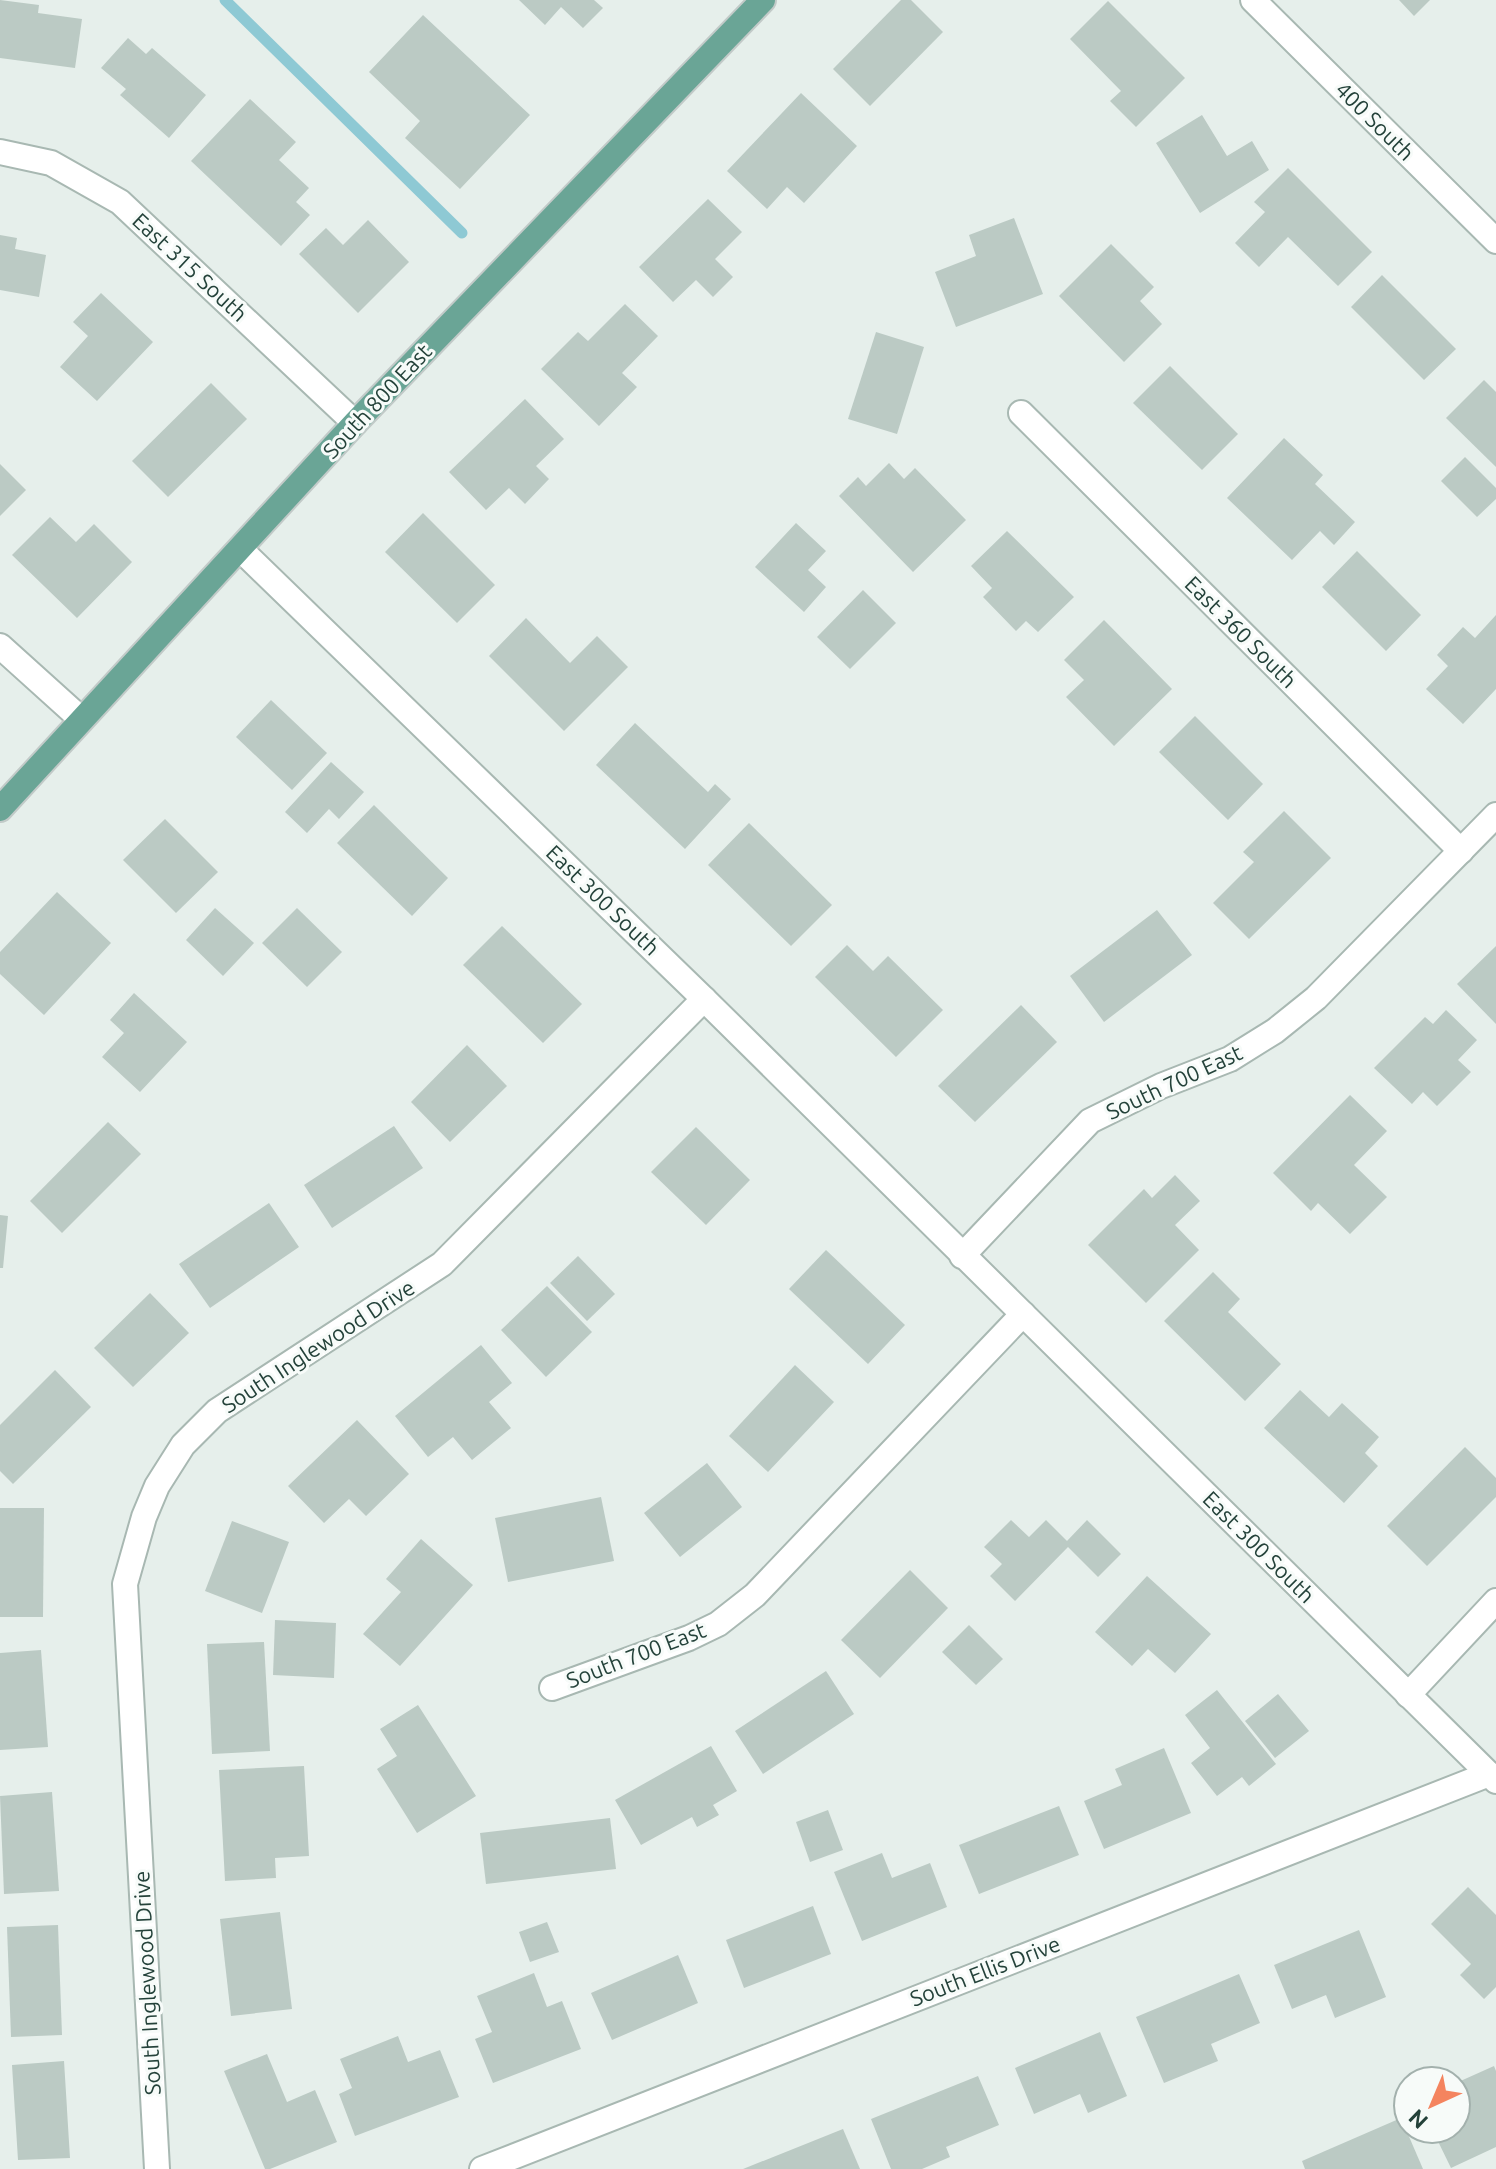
<svg xmlns="http://www.w3.org/2000/svg" width="1496" height="2169" font-family="Ubuntu,sans-serif">
	<style>
		.lines { fill: none; stroke-linecap: round; stroke-linejoin: round }
		.stream { stroke: #8ec9d4; stroke-width: 11 }
		.building { fill: #bbcac4 }
		.minor-casing { stroke: #a8b8b2; stroke-width: 28 }
		.major-casing { stroke: #c2cac8; stroke-width: 28 }
		.minor { stroke: #fff; stroke-width: 24 }
		.major { stroke: #6aa596; stroke-width: 24 }
		.labels { text-anchor: middle; stroke-width: 6; stroke-linejoin: round; paint-order: stroke }
		.street-label { font-size: 22px; fill: #24423a; stroke: #f7fbf9 }
	</style>
	<rect width="100%" height="100%" fill="#e6efeb"/>
	<g class="lines">
		<!-- stream -->
		<polyline class="stream" points="225,0 462,233"/>
	</g>
	<!-- building -->
	<g class="building">
		<polygon points="0,0 39,5 38,13 82,19 75,68 0,58"/>
		<polygon points="519,0 594,0 603,8 583,28 561,7 545,25"/>
		<polygon points="901,0 911,0 943,32 870,106 833,69"/>
		<polygon points="1399,0 1430,0 1414,16"/>
		<polygon points="1108,1 1185,78 1136,127 1110,101 1121,91 1070,39"/>
		<polygon points="423,15 530,115 460,189 405,138 420,121 369,72"/>
		<polygon points="128,38 146,54 152,48 206,95 169,138 120,95 126,89 101,68"/>
		<polygon points="801,93 857,146 804,203 787,187 767,209 727,171"/>
		<polygon points="250,99 296,142 279,160 309,188 296,202 310,215 281,246 191,161"/>
		<polygon points="1202,115 1227,156 1252,141 1269,170 1200,213 1156,143"/>
		<polygon points="1288,168 1372,252 1338,286 1288,237 1259,267 1235,243 1265,212 1254,202"/>
		<polygon points="708,199 742,232 715,259 733,277 713,297 696,280 673,302 639,267"/>
		<polygon points="1014,218 1043,294 956,327 935,272 976,256 969,235"/>
		<polygon points="368,220 409,262 358,313 299,254 326,228 343,245"/>
		<polygon points="0,235 17,238 15,249 46,255 39,297 0,290"/>
		<polygon points="1111,244 1154,287 1140,301 1162,324 1124,362 1059,296"/>
		<polygon points="1382,275 1456,349 1424,380 1351,307"/>
		<polygon points="101,293 153,342 97,401 60,367 88,336 73,322"/>
		<polygon points="625,304 658,336 622,373 637,387 599,426 541,369 578,332 588,341"/>
		<polygon points="876,332 924,347 897,434 848,419"/>
		<polygon points="1170,366 1238,434 1202,470 1133,403"/>
		<polygon points="1484,380 1496,392 1496,467 1446,418"/>
		<polygon points="211,383 247,419 168,497 132,461"/>
		<polygon points="525,399 564,439 536,466 549,479 525,504 509,488 486,510 449,472"/>
		<polygon points="1284,438 1323,475 1315,484 1355,522 1334,545 1320,531 1292,560 1227,498"/>
		<polygon points="1465,457 1496,488 1496,499 1477,517 1441,481"/>
		<polygon points="889,463 904,479 915,468 966,520 913,572 839,496 858,477 866,486"/>
		<polygon points="0,464 26,490 0,516"/>
		<polygon points="423,513 495,585 457,623 385,552"/>
		<polygon points="50,517 76,542 94,524 132,562 77,618 12,555"/>
		<polygon points="796,523 826,551 808,570 826,587 804,612 755,567"/>
		<polygon points="1007,531 1074,597 1038,632 1026,621 1016,631 983,597 992,588 971,566"/>
		<polygon points="1357,551 1421,615 1386,651 1322,587"/>
		<polygon points="863,590 896,623 850,669 817,637"/>
		<polygon points="1496,615 1496,689 1463,724 1426,689 1448,666 1437,655 1463,627 1475,638"/>
		<polygon points="526,618 570,663 597,636 628,667 564,731 489,656"/>
		<polygon points="1104,620 1172,689 1114,746 1066,697 1084,680 1064,660"/>
		<polygon points="271,700 327,753 292,790 236,737"/>
		<polygon points="1195,716 1263,784 1228,820 1159,752"/>
		<polygon points="635,723 708,792 715,784 731,799 685,849 596,765"/>
		<polygon points="331,762 364,792 339,819 329,809 307,833 285,812"/>
		<polygon points="374,805 448,878 412,916 337,843"/>
		<polygon points="1284,811 1331,858 1249,939 1213,903 1254,862 1243,852"/>
		<polygon points="165,819 218,872 176,913 123,860"/>
		<polygon points="749,823 832,905 791,946 708,865"/>
		<polygon points="57,892 111,943 44,1015 0,974 0,952"/>
		<polygon points="215,908 254,943 223,976 186,940"/>
		<polygon points="297,908 342,952 307,987 262,943"/>
		<polygon points="1157,910 1192,955 1104,1022 1070,976"/>
		<polygon points="502,926 582,1004 543,1043 463,965"/>
		<polygon points="847,945 873,971 888,956 943,1010 896,1057 815,977"/>
		<polygon points="1496,946 1496,1024 1457,984"/>
		<polygon points="134,993 187,1042 140,1092 102,1057 124,1033 110,1020"/>
		<polygon points="1021,1005 1057,1042 975,1122 938,1086"/>
		<polygon points="1446,1010 1477,1040 1458,1060 1471,1072 1437,1106 1423,1092 1412,1104 1374,1068 1425,1017 1433,1024"/>
		<polygon points="467,1045 507,1086 450,1142 411,1102"/>
		<polygon points="1350,1095 1387,1131 1354,1165 1387,1197 1350,1234 1318,1203 1311,1211 1273,1173"/>
		<polygon points="108,1122 141,1154 62,1233 30,1201"/>
		<polygon points="394,1126 423,1168 332,1228 304,1185"/>
		<polygon points="696,1127 750,1180 706,1225 651,1172"/>
		<polygon points="1175,1175 1200,1201 1175,1225 1199,1250 1146,1303 1088,1245 1144,1189 1152,1198"/>
		<polygon points="269,1203 299,1247 210,1308 179,1264"/>
		<polygon points="0,1215 8,1216 3,1268 0,1268"/>
		<polygon points="826,1250 905,1325 868,1364 789,1289"/>
		<polygon points="578,1256 615,1294 587,1321 550,1283"/>
		<polygon points="1213,1272 1240,1299 1228,1312 1281,1364 1245,1401 1164,1321"/>
		<polygon points="547,1286 592,1332 546,1377 501,1330"/>
		<polygon points="150,1293 189,1333 133,1387 94,1348"/>
		<polygon points="481,1345 512,1383 489,1402 511,1428 472,1460 453,1437 428,1457 395,1416"/>
		<polygon points="795,1365 834,1402 768,1472 729,1436"/>
		<polygon points="55,1370 91,1407 13,1484 0,1471 0,1425"/>
		<polygon points="1300,1390 1329,1417 1342,1403 1379,1437 1365,1453 1378,1466 1344,1503 1264,1428"/>
		<polygon points="357,1420 409,1474 366,1516 349,1499 324,1523 288,1486"/>
		<polygon points="1465,1447 1496,1478 1496,1497 1427,1566 1387,1526"/>
		<polygon points="707,1463 742,1507 680,1557 644,1513"/>
		<polygon points="601,1497 614,1561 508,1582 495,1518"/>
		<polygon points="0,1508 44,1508 43,1617 0,1617"/>
		<polygon points="1011,1520 1029,1537 1046,1520 1067,1541 1087,1520 1121,1554 1098,1577 1068,1547 1015,1601 990,1576 1002,1564 984,1547"/>
		<polygon points="232,1521 289,1542 262,1613 205,1591"/>
		<polygon points="421,1539 473,1585 400,1666 363,1634 401,1592 386,1579"/>
		<polygon points="910,1570 948,1608 880,1678 841,1640"/>
		<polygon points="1147,1576 1211,1634 1175,1673 1148,1649 1132,1666 1095,1632"/>
		<polygon points="275,1620 336,1623 334,1678 273,1675"/>
		<polygon points="969,1625 1003,1659 976,1685 942,1652"/>
		<polygon points="264,1642 270,1751 212,1754 207,1644"/>
		<polygon points="41,1650 48,1747 0,1750 0,1653"/>
		<polygon points="826,1671 854,1714 763,1774 735,1731"/>
		<polygon points="1217,1690 1276,1764 1249,1786 1242,1777 1217,1796 1191,1763 1210,1748 1185,1715"/>
		<polygon points="1278,1694 1309,1731 1275,1758 1245,1721"/>
		<polygon points="418,1705 476,1796 417,1833 377,1769 397,1756 380,1729"/>
		<polygon points="711,1746 737,1791 713,1805 719,1815 697,1827 692,1817 641,1845 615,1800"/>
		<polygon points="1164,1748 1191,1813 1104,1849 1084,1801 1122,1785 1115,1769"/>
		<polygon points="304,1766 309,1856 275,1858 276,1878 225,1881 219,1770"/>
		<polygon points="52,1792 59,1891 4,1894 0,1796"/>
		<polygon points="1059,1806 1079,1855 979,1894 959,1845"/>
		<polygon points="828,1810 843,1850 810,1862 796,1822"/>
		<polygon points="610,1818 616,1869 486,1884 480,1833"/>
		<polygon points="882,1853 892,1878 930,1863 947,1907 862,1941 834,1872"/>
		<polygon points="1468,1887 1496,1915 1496,1987 1484,1999 1460,1975 1471,1964 1431,1924"/>
		<polygon points="813,1906 831,1954 744,1988 726,1940"/>
		<polygon points="280,1912 292,2009 231,2016 220,1919"/>
		<polygon points="547,1922 559,1952 530,1962 519,1932"/>
		<polygon points="58,1925 62,2035 11,2037 7,1927"/>
		<polygon points="1359,1930 1386,1997 1335,2018 1326,1995 1292,2009 1274,1965"/>
		<polygon points="678,1955 698,2003 612,2040 591,1993"/>
		<polygon points="534,1973 547,2007 562,2001 581,2049 493,2083 475,2039 492,2032 477,1996"/>
		<polygon points="1239,1974 1260,2023 1211,2044 1218,2061 1164,2083 1136,2017"/>
		<polygon points="1100,2032 1127,2096 1088,2113 1080,2094 1034,2114 1015,2068"/>
		<polygon points="398,2036 408,2062 440,2050 459,2097 355,2136 339,2094 352,2088 340,2059"/>
		<polygon points="267,2054 287,2102 315,2090 337,2142 270,2169 265,2169 224,2071"/>
		<polygon points="64,2061 70,2158 18,2160 12,2065"/>
		<polygon points="1494,2066 1496,2071 1496,2147 1451,2168 1432,2129 1456,2129 1456,2106 1465,2102 1456,2083"/>
		<polygon points="978,2076 999,2125 946,2147 950,2157 922,2169 891,2169 871,2119"/>
		<polygon points="1401,2118 1423,2169 1305,2169 1302,2161"/>
		<polygon points="843,2129 860,2169 743,2169"/>
	</g>
	<g class="lines">
		<!-- minor casing -->
		<g class="minor-casing">
			<g id="minor">
				<polyline points="1253,0 1496,241"/>
				<polyline points="0,152 51,163 120,202 355,423"/>
				<polyline points="1021,413 1461,851"/>
				<polyline points="240,549 704,999 1496,1781"/>
				<polyline points="0,646 81,719"/>
				<polyline points="962,1256 1090,1121 1161,1086 1230,1059 1275,1031 1316,998 1496,815"/>
				<polyline points="552,1688 689,1638 718,1624 755,1595 1023,1314"/>
				<polyline points="1408,1695 1496,1601"/>
				<polyline points="157,2169 125,1584 144,1517 157,1486 183,1445 217,1411 442,1264 704,999"/>
				<polyline points="482,2169 1489,1774"/>
			</g>
		</g>
		<!-- major casing -->
		<g class="major-casing">
			<polyline id="major" points="0,809 355,423 763,0"/>
		</g>
		<!-- minor -->
		<use href="#minor" class="minor"/>
		<!-- major -->
		<use href="#major" class="major"/>
	</g>
	<g class="labels">
		<!-- street labels -->
		<g class="street-label">
			<text transform="translate(1375 121) rotate(45)" y="8">400 South</text>
			<text transform="translate(190 267) rotate(43)" y="8">East 315 South</text>
			<text transform="translate(377 401) rotate(-47)" y="8">South 800 East</text>
			<text transform="translate(1241 632) rotate(45)" y="8">East 360 South</text>
			<text transform="translate(603 900) rotate(44)" y="8">East 300 South</text>
			<text transform="translate(1174 1082) rotate(-25)" y="8">South 700 East</text>
			<text transform="translate(318 1346) rotate(-33)" y="8">South Inglewood Drive</text>
			<text transform="translate(1259 1547) rotate(45)" y="8">East 300 South</text>
			<text transform="translate(636 1655) rotate(-21)" y="8">South 700 East</text>
			<text transform="translate(985 1971) rotate(-21)" y="8">South Ellis Drive</text>
			<text transform="translate(147 1983) rotate(-93)" y="8">South Inglewood Drive</text>
		</g>
	</g>
	<!-- north arrow -->
	<g transform="translate(1432 2105) rotate(224)"><circle r="38" fill="#f7fbf9" stroke="#a3b1ad" stroke-width="2"/>
	<path d="M0-6L14 30L0 20L-14 30Z" fill="#f4845f"/>
	<text y="-12" font-size="22" font-weight="bold" text-anchor="middle" fill="#24423a">N</text>
	</g>
</svg>
